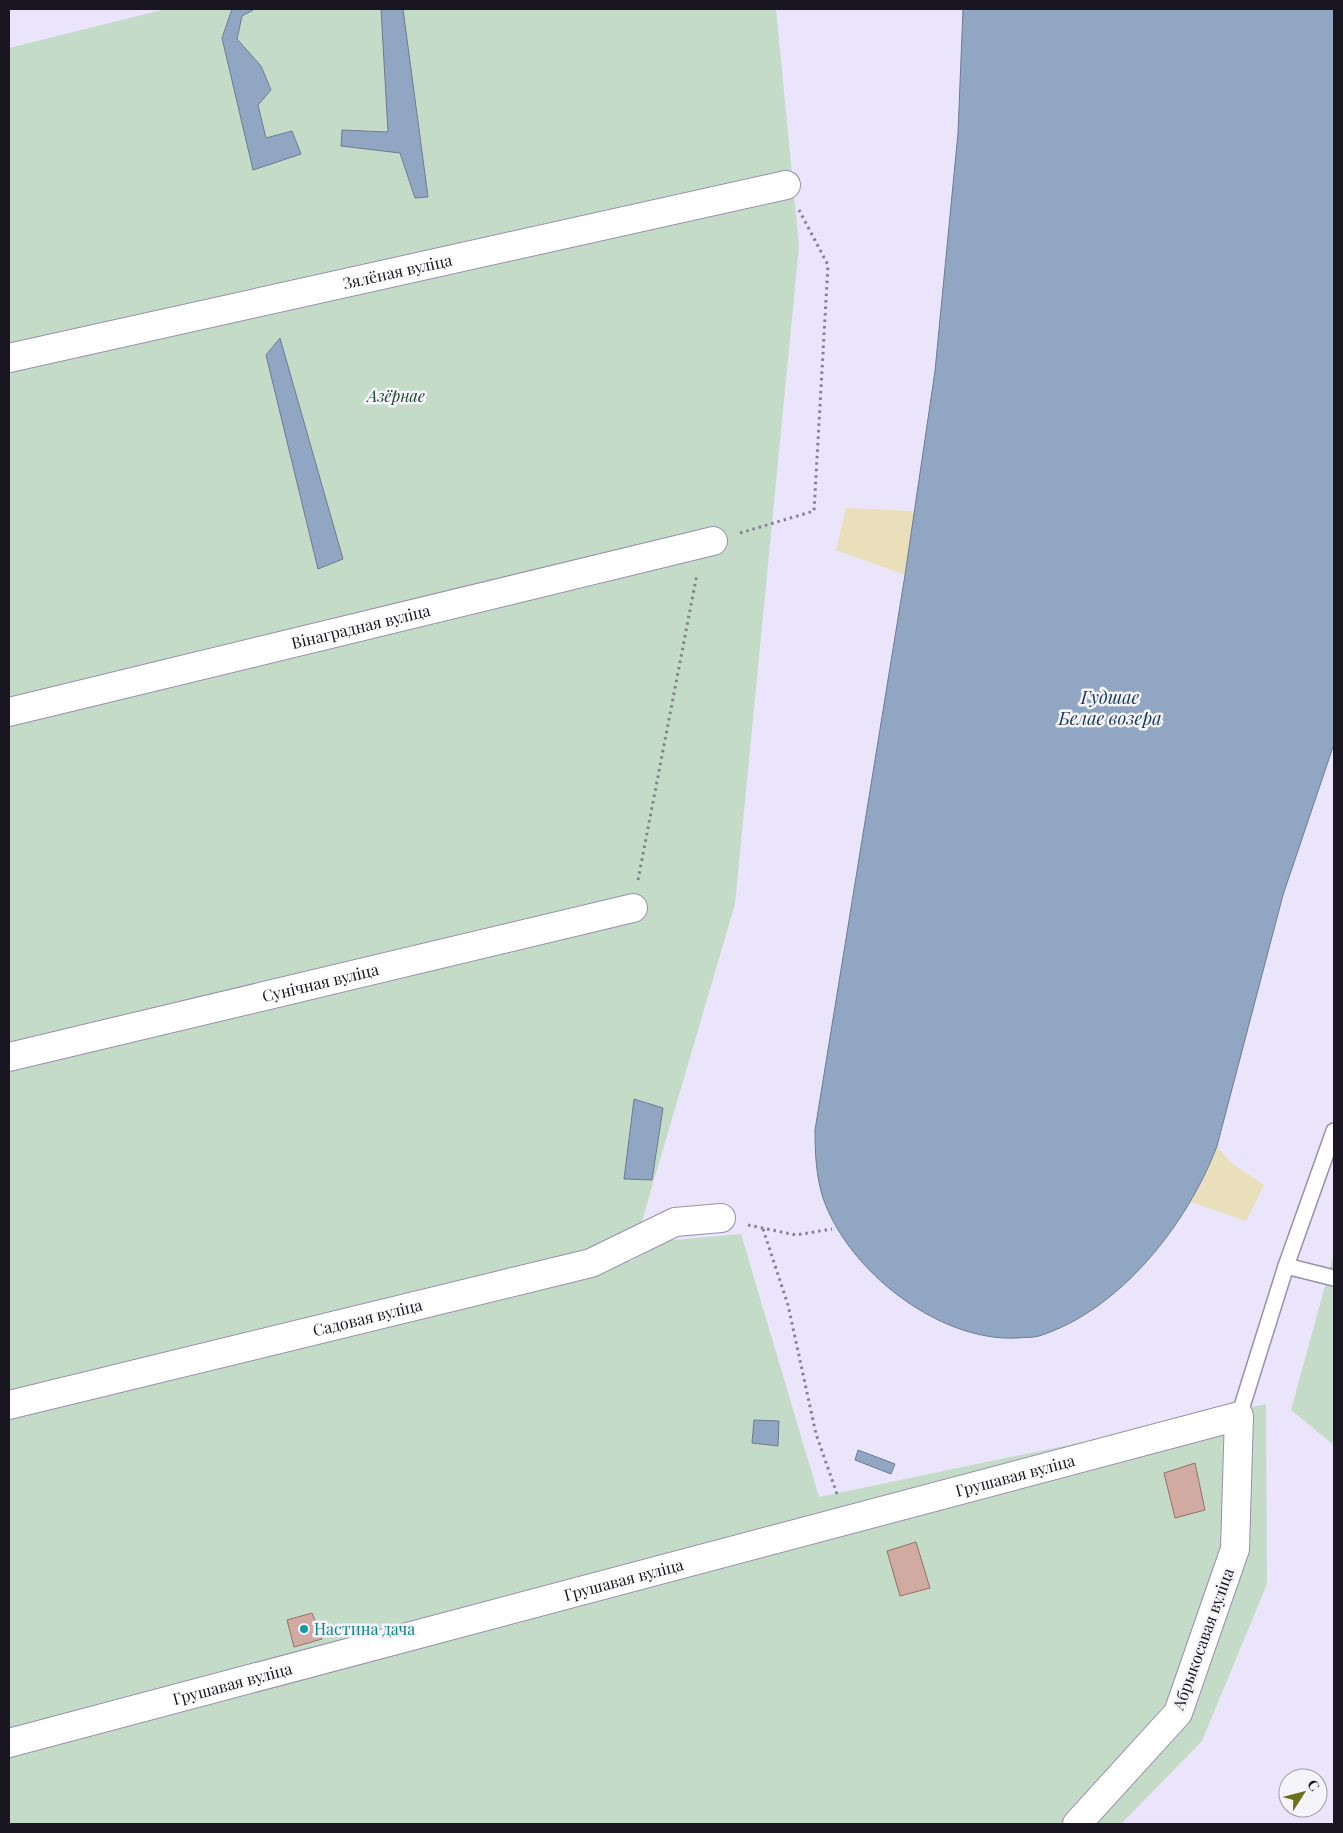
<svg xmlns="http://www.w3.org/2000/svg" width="1343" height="1833" font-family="'Playfair Display',serif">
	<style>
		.green { fill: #c4dcc7 }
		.sand { fill: #e9dfba }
		.water { fill: #91a6c2; stroke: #6d7b92 }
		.building { fill: #d1aaa2; stroke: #957068 }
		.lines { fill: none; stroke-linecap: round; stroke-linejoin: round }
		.service-casing { stroke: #988faf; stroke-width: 18 }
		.minor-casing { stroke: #988faf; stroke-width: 30 }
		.path { stroke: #848090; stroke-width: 3; stroke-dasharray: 2.5 4; stroke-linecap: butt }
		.service { stroke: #fff; stroke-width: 15 }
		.minor { stroke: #fff; stroke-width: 28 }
		.culture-dot { fill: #0f9aa8; stroke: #f6f4fb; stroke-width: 2 }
		.labels { text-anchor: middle; stroke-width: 5; stroke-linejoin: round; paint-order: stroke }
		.street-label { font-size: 16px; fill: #191622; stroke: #f6f4fb }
		.park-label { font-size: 16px; font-style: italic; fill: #184624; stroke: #f6f4fb }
		.culture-label { font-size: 16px; fill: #0d838f; stroke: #f6f4fb; text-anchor: start }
		.water-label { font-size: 18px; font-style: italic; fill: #1b3a60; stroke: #f6f4fb }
	</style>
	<rect width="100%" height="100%" fill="#eae5fa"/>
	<!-- green -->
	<g class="green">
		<polygon points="166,9 776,9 799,246 735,904 630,1262 663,1241 741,1234 819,1497 1266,1404 1267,1584 1202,1741 1121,1824 9,1824 9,48"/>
		<polygon points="1334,1253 1334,1445 1291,1410"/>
	</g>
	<!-- sand -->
	<g class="sand">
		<polygon points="846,508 914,511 905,575 836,550"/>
		<polygon points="1217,1146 1230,1162 1264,1185 1246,1221 1191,1202 1202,1182"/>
	</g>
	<!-- water -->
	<g class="water">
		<polygon points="232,9 255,9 242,16 237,39 261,66 271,90 258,105 266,138 292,131 301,154 253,170 222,38"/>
		<polygon points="381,9 403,9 428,197 415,198 400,153 341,146 342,130 388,132"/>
		<path d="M963,9H1334V744L1283,895L1217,1146C1188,1223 1121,1310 1039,1336C1032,1338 1024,1337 1017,1338C939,1342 848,1271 823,1198C816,1176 815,1153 815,1130L905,575L935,371L958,133Z"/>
		<polygon points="280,338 343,559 318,569 266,355"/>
		<polygon points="634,1099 663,1108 652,1180 624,1179"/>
		<polygon points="754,1420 779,1421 778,1446 752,1443"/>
		<polygon points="858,1450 895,1464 891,1474 855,1460"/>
	</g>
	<!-- building -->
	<g class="building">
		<polygon points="1195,1463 1205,1510 1175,1518 1164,1473"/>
		<polygon points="916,1542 930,1588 900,1596 887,1551"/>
		<polygon points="312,1613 322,1639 294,1647 287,1620"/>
	</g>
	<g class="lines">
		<!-- service casing -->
		<g class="service-casing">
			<g id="service">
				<polyline points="1286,1266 1334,1278"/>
				<polyline points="1239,1416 1286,1266 1334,1131"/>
			</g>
		</g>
		<!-- minor casing -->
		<g class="minor-casing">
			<g id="minor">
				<path id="s1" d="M9,358L786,185"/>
				<path id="s2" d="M9,712L713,541"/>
				<path id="s3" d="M9,1057L633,908"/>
				<path id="s4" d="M9,1405L591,1263L675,1222L721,1218"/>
				<path id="s5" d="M9,1743L1239,1416L1235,1549L1178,1713L1077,1824"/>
			</g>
		</g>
		<!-- path -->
		<g class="path">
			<polyline points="740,533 814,511 828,265 799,210"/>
			<polyline points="638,880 697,574"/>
			<polyline points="748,1225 796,1235 832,1229"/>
			<polyline points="763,1229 788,1305 816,1434 837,1494"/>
		</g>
		<!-- service -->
		<use href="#service" class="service"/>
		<!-- minor -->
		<use href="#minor" class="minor"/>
	</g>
	<!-- markers -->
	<circle class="culture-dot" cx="304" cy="1629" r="5"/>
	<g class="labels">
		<!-- street labels -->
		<g class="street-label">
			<text dy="6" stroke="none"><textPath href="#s1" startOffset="398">Зялёная вуліца</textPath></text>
			<text dy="6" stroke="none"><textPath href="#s2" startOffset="362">Вінаградная вуліца</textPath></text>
			<text dy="6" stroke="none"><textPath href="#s3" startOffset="320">Сунічная вуліца</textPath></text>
			<text dy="6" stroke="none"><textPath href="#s4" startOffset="369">Садовая вуліца</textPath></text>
			<text dy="6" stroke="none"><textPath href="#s5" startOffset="1041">Грушавая вуліца</textPath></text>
			<text dy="6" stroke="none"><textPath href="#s5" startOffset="636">Грушавая вуліца</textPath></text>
			<text transform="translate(1203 1639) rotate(-70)" y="6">Абрыкосавая вуліца</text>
			<text dy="6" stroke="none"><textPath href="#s5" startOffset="231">Грушавая вуліца</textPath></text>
		</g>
		<!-- park labels -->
		<g class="park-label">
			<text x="396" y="402">Азёрнае</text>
		</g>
		<!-- culture labels -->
		<g class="culture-label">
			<text x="314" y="1635">Настина дача</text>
		</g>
		<!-- water labels -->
		<g class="water-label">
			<text x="1110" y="704">Гудшае<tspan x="1110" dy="21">Белае возера</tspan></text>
		</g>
	</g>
	<!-- border -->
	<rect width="1343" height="1833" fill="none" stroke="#191622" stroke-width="20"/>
	<!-- north arrow -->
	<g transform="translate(1303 1793) rotate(54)"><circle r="24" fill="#f6f4fb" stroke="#9e9ba4"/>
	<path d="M0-4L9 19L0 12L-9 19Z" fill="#6c7117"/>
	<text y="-8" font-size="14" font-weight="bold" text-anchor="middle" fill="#191622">С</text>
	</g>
</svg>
